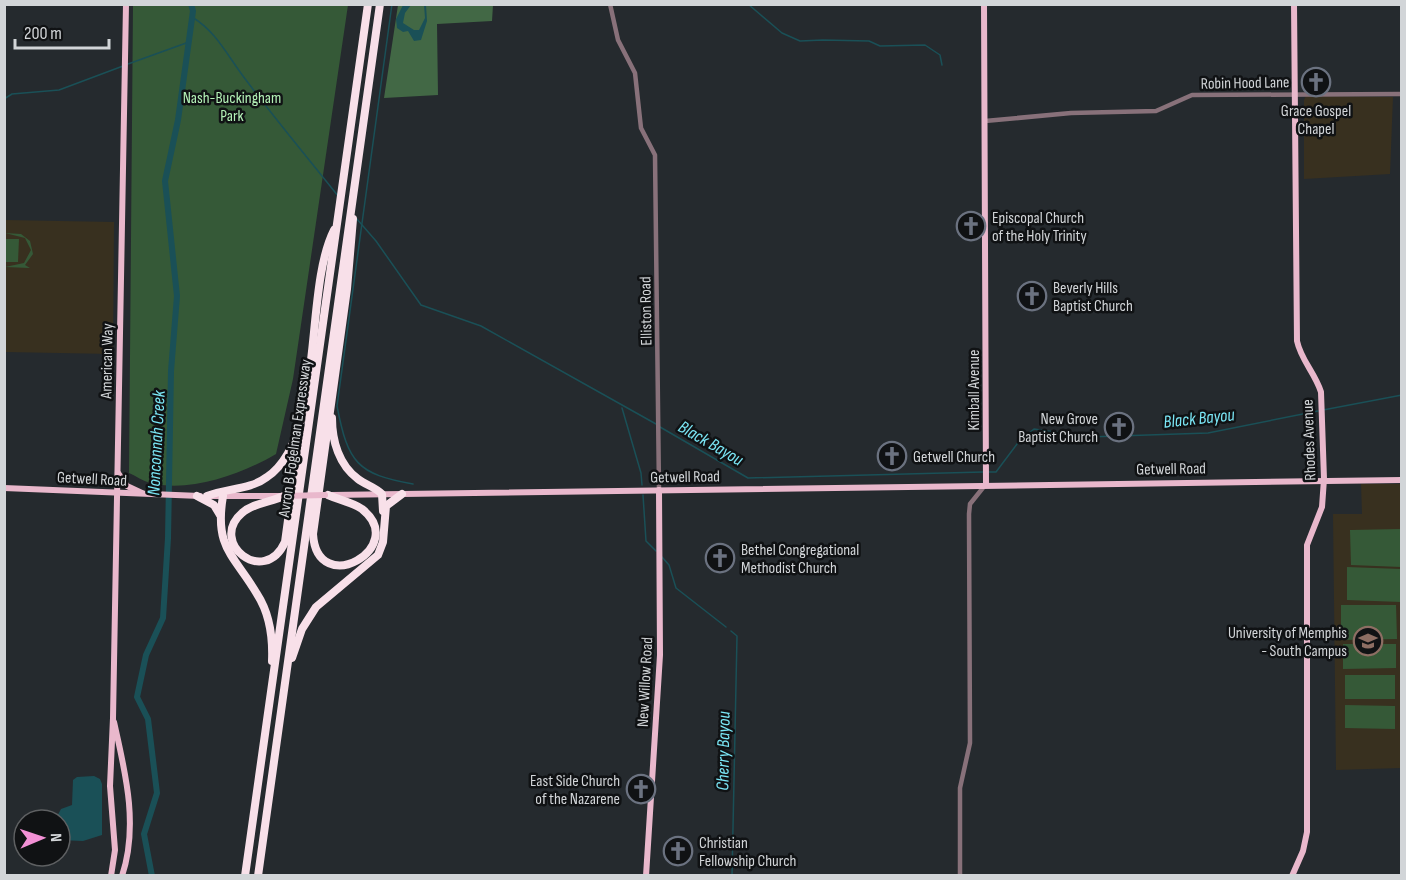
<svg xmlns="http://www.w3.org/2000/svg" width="1406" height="880" font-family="'Sofia Sans Condensed',sans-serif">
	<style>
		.education { fill: #38301f }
		.green { fill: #355937 }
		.forest { fill: #426845 }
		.water { fill: #1a5057 }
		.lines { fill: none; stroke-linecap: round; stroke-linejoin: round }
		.stream { stroke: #1a5057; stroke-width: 1.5 }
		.river { stroke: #1a5057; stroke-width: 6 }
		.minor { stroke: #88717a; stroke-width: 4.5 }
		.major { stroke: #e9b8cc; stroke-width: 6 }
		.highway { stroke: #f8e0e9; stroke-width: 8 }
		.major-bridge { stroke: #e9b8cc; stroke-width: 6 }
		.labels { text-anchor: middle; stroke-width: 5; stroke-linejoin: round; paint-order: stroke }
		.street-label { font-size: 16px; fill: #d2d5d8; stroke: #101214 }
		.park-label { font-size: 16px; fill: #b3f1b6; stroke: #101214 }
		.poi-label { font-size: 16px; fill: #d2d5d8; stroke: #101214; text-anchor: start }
		.water-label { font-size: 18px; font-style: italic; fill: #7be7f6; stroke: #101214 }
	</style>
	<rect width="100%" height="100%" fill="#252a2e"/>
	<!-- education -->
	<g class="education">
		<polygon points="1306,96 1393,97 1390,174 1304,179 1304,100"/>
		<polygon points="5,220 114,222 113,354 5,352"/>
		<polygon points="1361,484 1401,484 1401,768 1336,770 1333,514 1362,514"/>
	</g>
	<!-- green -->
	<g class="green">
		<path d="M133,5H348L293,379L276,454C242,474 191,493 150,483C143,481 136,476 129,473Z"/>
		<polygon points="5,233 21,234 30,241 33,254 25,265 30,268 5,267 24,263 31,250 25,238"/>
		<polygon points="5,239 19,239 18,262 5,262"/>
		<polygon points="1401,529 1401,567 1351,565 1350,530"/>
		<polygon points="1347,567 1401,569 1401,602 1347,600"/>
		<polygon points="1341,605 1396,605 1397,639 1341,640"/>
		<polygon points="1343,644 1396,644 1396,668 1343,669"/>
		<rect x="1345" y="675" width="50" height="24"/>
		<polygon points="1345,705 1395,706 1395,729 1345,728"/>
	</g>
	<!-- forest -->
	<polygon class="forest" points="398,5 493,5 492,21 437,24 438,95 384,98"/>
	<!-- water -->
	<g class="water">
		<polygon points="403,5 411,5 405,13 403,23 414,30 419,30 425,18 424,5 426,5 427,21 421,40 414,41 408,31 403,32 397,28 396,19"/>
		<polygon points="94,776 100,779 102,784 102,835 83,841 60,840 60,820 55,820 61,809 72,805 73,780 77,777"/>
	</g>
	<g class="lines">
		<!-- stream -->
		<g class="stream">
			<path d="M392,4L337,406C348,463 357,474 413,484"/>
			<polyline points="748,4 782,33 800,41 823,40 869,41 880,46 925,45 940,55 942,65"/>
			<path d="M192,17C217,32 228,57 246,80C275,119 307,157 338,196"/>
			<polyline points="128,64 189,42"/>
			<polyline points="4,99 12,94 59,90 123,66"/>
			<polyline points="356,218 376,241 421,305 481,326 656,424"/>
			<polyline points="622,408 641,473 642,485"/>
			<polyline points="1323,410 1402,395"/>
			<polyline points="660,427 748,478 983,472"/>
			<polyline points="988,472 996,472 1020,440 1034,429 1088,437 1208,433 1318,411"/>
			<polyline points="643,495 646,541 656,551"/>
			<polyline points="662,557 669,565 676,588 726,627"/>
			<polyline points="731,631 737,636 732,876"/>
		</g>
		<!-- river -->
		<polyline class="river" points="152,876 144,834 157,793 148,719 137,697 146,655 163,618 168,538 171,371 177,296 165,181 178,120 193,11 191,4"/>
		<!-- minor -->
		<g class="minor">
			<polyline points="610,4 618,40 635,73 641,128 655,155 659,490"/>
			<polyline points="985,121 1071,113 1156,111 1192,95 1402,94"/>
			<polyline points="960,876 960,788 970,743 969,514 970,504 986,484"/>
		</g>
		<!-- major -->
		<g class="major">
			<polyline points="984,4 986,484"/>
			<polyline points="118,473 127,486 142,493"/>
			<polyline points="4,488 200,496"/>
			<polyline points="331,495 1402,480"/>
			<polyline points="210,496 281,496"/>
			<path d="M114,722C125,771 139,825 122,876"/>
			<polyline points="111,876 115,850 110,786 113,718 126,4"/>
			<polyline points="646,876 660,655 659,490"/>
			<path d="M1292,876L1303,851L1307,832V545L1322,507L1324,479L1321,392C1315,373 1301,360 1297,341L1294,4"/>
		</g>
		<!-- highway -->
		<g class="highway">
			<path d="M332,418C332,441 339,465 358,479C366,485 375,487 382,494L383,511"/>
			<path d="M328,495C339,500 352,502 362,509C410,547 317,600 313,534L347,289L353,219"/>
			<polyline points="197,496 214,505 220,515"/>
			<path d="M207,496C227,488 250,490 267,477C326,437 303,291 334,230"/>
			<path d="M223,496C214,548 234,555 257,594C270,614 273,637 272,661"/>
			<path d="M284,496C271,502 253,503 242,513C208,542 264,588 285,542L300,433"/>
			<polyline points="292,658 302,629 316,607 378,555 383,542 386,506 402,494"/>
			<polyline points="245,876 368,4"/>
			<polyline points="258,876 380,4"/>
		</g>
		<!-- major-bridge -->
		<polyline class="major-bridge" points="284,496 325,495"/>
	</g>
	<!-- icons -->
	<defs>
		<g id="church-ring" transform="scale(1.5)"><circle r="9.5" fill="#101214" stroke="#6b7280" stroke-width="1.5"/><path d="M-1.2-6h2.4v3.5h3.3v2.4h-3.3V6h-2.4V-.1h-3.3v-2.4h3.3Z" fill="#6b7280"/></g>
		<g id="university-ring" transform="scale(1.5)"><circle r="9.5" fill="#101214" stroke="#8d6e63" stroke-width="1.5"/><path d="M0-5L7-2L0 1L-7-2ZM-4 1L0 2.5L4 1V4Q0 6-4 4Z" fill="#8d6e63"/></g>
	</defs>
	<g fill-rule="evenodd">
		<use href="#church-ring" x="1316" y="82"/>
		<use href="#church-ring" x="971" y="226"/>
		<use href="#church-ring" x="1032" y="296"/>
		<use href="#church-ring" x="1119" y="427"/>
		<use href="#church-ring" x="892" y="456"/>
		<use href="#church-ring" x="720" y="558"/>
		<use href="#university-ring" x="1368" y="641"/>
		<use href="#church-ring" x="641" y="789"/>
		<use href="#church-ring" x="678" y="851"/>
	</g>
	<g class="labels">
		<!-- street labels -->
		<g class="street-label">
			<text transform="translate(1245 82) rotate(-1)" y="6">Robin Hood Lane</text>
			<text transform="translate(645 311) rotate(-91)" y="6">Elliston Road</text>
			<text transform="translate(106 361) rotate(-89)" y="6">American Way</text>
			<text transform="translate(973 390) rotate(-90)" y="6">Kimball Avenue</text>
			<text transform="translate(294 438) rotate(-82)" y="6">Avron B Fogelman Expressway</text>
			<text transform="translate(1308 440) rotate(-92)" y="6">Rhodes Avenue</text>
			<text transform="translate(1171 468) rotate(-1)" y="6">Getwell Road</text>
			<text transform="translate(685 476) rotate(-1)" y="6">Getwell Road</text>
			<text transform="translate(92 478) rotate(3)" y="6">Getwell Road</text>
			<text transform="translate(644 682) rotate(-87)" y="6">New Willow Road</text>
		</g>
		<!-- park labels -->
		<g class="park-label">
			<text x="232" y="103">Nash-Buckingham<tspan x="232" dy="18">Park</tspan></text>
		</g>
		<!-- poi labels -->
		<g class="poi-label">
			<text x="1316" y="116" text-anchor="middle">Grace Gospel<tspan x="1316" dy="18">Chapel</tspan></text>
			<text x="992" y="223">Episcopal Church<tspan x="992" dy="18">of the Holy Trinity</tspan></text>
			<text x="1053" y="293">Beverly Hills<tspan x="1053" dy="18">Baptist Church</tspan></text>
			<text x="1098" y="424" text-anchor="end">New Grove<tspan x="1098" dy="18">Baptist Church</tspan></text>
			<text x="913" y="462">Getwell Church</text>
			<text x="741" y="555">Bethel Congregational<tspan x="741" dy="18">Methodist Church</tspan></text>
			<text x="1347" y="638" text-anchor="end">University of Memphis<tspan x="1347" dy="18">- South Campus</tspan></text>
			<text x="620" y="786" text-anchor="end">East Side Church<tspan x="620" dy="18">of the Nazarene</tspan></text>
			<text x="699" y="848">Christian<tspan x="699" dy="18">Fellowship Church</tspan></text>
		</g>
		<!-- water labels -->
		<g class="water-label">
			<text transform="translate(1199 418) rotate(-6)" y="6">Black Bayou</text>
			<text transform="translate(156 443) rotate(-87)" y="6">Nonconnah Creek</text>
			<text transform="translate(711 443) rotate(30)" y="6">Black Bayou</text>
			<text transform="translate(723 751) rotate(-89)" y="6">Cherry Bayou</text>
		</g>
	</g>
	<!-- border -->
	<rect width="1406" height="880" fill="none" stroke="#d2d5d8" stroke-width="12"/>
	<!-- north arrow -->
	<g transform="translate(42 838) rotate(88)"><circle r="28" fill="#101214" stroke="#5e6062" stroke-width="1.5"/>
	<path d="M0-4.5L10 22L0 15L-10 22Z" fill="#f391d6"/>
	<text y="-9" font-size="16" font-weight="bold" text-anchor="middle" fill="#d2d5d8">N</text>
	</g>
	<!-- scale -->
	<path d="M15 39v9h94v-9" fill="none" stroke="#d2d5d8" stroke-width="3"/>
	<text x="24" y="39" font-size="18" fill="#d2d5d8" stroke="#101214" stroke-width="4.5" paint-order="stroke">200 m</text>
</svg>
